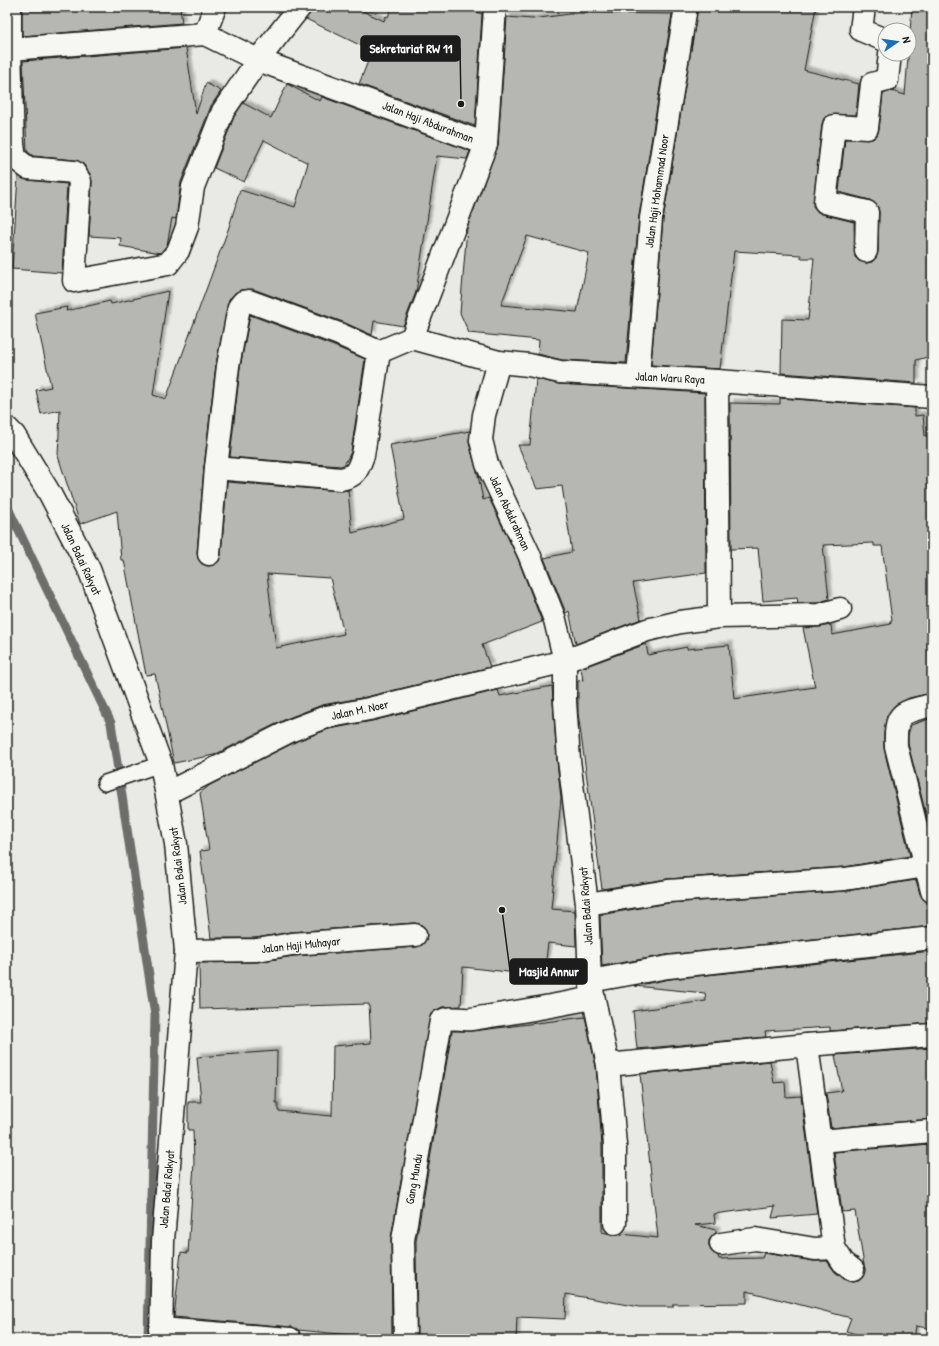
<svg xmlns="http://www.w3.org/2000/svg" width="939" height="1346" font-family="'Patrick Hand',sans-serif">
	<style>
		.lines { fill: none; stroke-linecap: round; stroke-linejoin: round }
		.stream { stroke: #6d6d6c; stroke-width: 9 }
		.building { fill: #b6b6b3; stroke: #1c1c1c; fill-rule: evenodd; filter: url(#shadow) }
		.lane-casing { stroke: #1c1c1c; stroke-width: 18 }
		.street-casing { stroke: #1c1c1c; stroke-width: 25 }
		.secondary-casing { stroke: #1c1c1c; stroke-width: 25 }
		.lane { stroke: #f6f6f2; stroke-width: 15 }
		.street { stroke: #f6f6f2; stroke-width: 22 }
		.secondary { stroke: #f6f6f2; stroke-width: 22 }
		.labels { text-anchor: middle; stroke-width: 3; stroke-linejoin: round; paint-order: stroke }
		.street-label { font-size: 12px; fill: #1c1c1c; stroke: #f6f6f2 }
		.leader { fill: none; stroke: #1c1c1c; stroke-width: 1.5 }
		.callout-dot { fill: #1c1c1c; stroke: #f6f6f2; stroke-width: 1.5 }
		.callout { fill: #1c1c1c; stroke: #1c1c1c; stroke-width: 1.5 }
		.callout-label { font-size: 13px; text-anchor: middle; font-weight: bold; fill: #fff }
	</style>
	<defs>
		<filter id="shadow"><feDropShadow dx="3.5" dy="-3.5" stdDeviation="1" flood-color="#0004"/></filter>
	</defs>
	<rect width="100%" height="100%" fill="#e9e9e5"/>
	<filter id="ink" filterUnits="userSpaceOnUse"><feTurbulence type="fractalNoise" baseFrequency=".025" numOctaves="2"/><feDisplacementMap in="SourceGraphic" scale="8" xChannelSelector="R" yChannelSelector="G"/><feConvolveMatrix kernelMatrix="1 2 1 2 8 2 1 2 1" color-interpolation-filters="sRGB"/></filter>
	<g filter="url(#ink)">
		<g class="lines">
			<!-- stream -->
			<polyline class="stream" points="7,506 111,723 155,1015 148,1339"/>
		</g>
		<!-- building -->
		<g class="building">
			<polygon points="22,7 180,7 182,23 22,36"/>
			<polygon points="312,7 354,7 384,21 386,16 388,17 392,7 462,7 482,14 475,126 359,84 372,51 306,19"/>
			<polygon points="698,7 816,7 804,70 859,84 856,115 829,115 824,118 822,124 813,206 817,211 822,214 854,222 855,257 859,261 866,263 872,262 876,258 878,252 879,212 878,207 870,200 839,192 845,139 873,139 877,135 879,129 883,94 891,91 905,95 912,7 932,7 932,356 916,360 916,383 781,373 782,319 808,320 814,258 801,258 801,255 734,251 720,369 651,365 663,220"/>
			<path d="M577,13L672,14L639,216L626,363L562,360L538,354L539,340L469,333L460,313L467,228L498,145L507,17L532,19ZM527,236L589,253L577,312L501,305Z"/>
			<polygon points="186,48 196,114 206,83 221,91 211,106 181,182 176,219 172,218 167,245 160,253 120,246 121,238 89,236 92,182 90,174 84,165 75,160 33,156 27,151 23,61"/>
			<path d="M287,84L320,101L322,97L470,151L467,159L437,156L416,292L403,326L374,321L372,335L343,322L253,289L240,290L229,299L216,364L204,467L197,553L198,559L202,564L208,566L214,565L219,561L221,555L227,482L340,491L348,490L352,533L404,519L390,445L470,431L469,443L478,475L483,500L489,498L518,559L542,622L482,645L490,667L366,697L322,705L286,719L214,755L174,763L155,674L146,675L124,560H121L117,511L80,524L58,456L60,410L41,414L36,390L51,387L35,313L67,307L66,311L110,301L111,304L168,291L153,395L166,399L229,227L240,190L295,207L308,163L264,140L244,182L214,168L234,117L243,103L271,118ZM267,574L330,578L344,634L276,648Z"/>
			<polygon points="18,176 27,180 67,184 62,273 12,269"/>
			<polygon points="250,315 334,346 365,359 351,452 344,465 340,466 230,457 240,368"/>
			<polygon points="536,379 559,384 705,393 706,573 633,583 641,619 576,644 569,611 566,613 544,558 572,552 562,486 537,489 518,445 530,445"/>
			<polygon points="780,398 915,408 915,416 923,415 925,436 932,436 932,608 926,609 932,636 932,693 909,698 895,705 887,716 884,733 884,749 910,856 844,867 667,879 602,889 578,713 578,681 583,680 581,668 646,644 648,655 687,647 687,649 729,645 734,699 815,687 803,628 819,627 831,625 832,635 891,624 890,621 892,620 882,546 874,546 874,543 823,545 829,599 817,603 798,603 797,598 763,601 758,548 731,549 730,403 780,404"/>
			<polygon points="552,686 557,761 561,798 551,909 575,911 576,946 548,943 544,976 463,967 461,1006 442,1007 431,1014 391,1238 392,1337 361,1336 298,1330 291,1327 174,1317 181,1252 188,1253 194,1163 193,1130 188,1130 188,1102 201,1102 197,1057 277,1051 276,1103 278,1103 278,1111 332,1116 333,1046 371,1043 369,1004 200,1009 199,963 257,962 294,956 416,947 422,945 426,940 427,934 425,928 420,924 414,923 291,932 256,938 211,938 200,851 209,850 200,793 210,785 297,741 329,729 372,721 498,690 500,696"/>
			<polygon points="932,718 932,817 927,818 908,744 908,735 911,725"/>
			<polygon points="916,880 920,894 923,899 928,903 932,926 667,955 602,966 600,915 669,903 846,891"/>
			<polygon points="932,951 932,1023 830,1031 830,1027 765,1031 766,1037 637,1049 633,1011 706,1001 705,993 634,986 670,979"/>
			<polygon points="585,1017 596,1067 602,1146 602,1232 615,1235 621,1234 658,1238 640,1074 770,1061 774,1083 785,1082 786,1097 801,1096 817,1214 772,1218 775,1206 714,1214 715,1223 695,1225 716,1230 716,1233 709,1240 709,1246 711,1251 718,1256 719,1259 762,1258 764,1253 813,1261 827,1261 835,1272 845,1280 852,1282 858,1281 863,1277 865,1271 855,1211 842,1212 834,1152 931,1144 932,1329 916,1326 914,1339 871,1339 846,1331 851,1318 747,1291 747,1303 673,1304 673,1307 639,1307 566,1294 565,1319 517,1317 516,1339 417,1339 416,1241 452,1031 473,1031"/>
			<polygon points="932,1048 932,1119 831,1128 826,1093 842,1091 835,1055"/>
		</g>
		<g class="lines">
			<!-- lane casing -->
			<g class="lane-casing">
				<polyline id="lane" points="105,783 161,764"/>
			</g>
			<!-- street casing -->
			<g class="street-casing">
				<g id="street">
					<polyline points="10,7 10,49 205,34"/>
					<polyline points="864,7 861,30 885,40"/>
					<polyline points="205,34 258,60 486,144 412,338"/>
					<polyline points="205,34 215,7"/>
					<polyline points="7,49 10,49 13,144 15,158 28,168 74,172 80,181 74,281 168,264 178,251 187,227 193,187 223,111 258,60 300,7"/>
					<polyline points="486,144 495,7"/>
					<polyline points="866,251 867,212 825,202 834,126 867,128 872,84 887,80 890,54"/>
					<polyline points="412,338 499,362 529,365 560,372 717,381 932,397"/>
					<polyline points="499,362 484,415 481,440 487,464 529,554 555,620 565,661 565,702 569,760 587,904 590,981 608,1065 615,1145 615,1223"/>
					<polyline points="638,376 651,218 686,7"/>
					<polyline points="717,381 719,617"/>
					<polyline points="216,468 228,366 239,307 243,302 249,301 339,334 379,352 412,338"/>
					<path d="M209,554L216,468L341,479C357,476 358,469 363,455L379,352"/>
					<path d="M932,705C901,713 895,711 896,746L932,891"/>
					<polyline points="167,793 292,730 326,717 369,709 565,661 647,630 680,622 719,617 819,615 840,609"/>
					<polyline points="587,904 668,891 845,879 932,865"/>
					<polyline points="186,951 257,950 292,944 415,935"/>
					<polyline points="590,981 668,967 932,938"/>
					<polyline points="807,1045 834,1248 843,1262 853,1270"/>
					<polyline points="608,1065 807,1045 932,1035"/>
					<polyline points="821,1141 932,1131"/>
					<polyline points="721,1244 755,1239 815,1249 834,1248"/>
					<polyline points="160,1329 290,1339"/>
					<path d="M405,1339L403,1240L441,1021C450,1016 461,1020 471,1019C512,1013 552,1006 593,998"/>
				</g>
			</g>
			<!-- secondary casing -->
			<g class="secondary-casing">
				<polyline id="secondary" points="7,428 14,435 50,494 89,569 161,764 176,844 186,951 163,1241 161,1339"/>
			</g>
			<!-- lane -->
			<use href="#lane" class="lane"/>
			<!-- street -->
			<use href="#street" class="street"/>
			<!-- secondary -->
			<use href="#secondary" class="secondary"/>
		</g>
	</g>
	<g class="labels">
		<!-- street labels -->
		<g class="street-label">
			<text transform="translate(428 122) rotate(21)" y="4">Jalan Haji Abdurahman</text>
			<text transform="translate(657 191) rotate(-82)" y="4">Jalan Haji Mohammad Noor</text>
			<text transform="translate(670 378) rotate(3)" y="4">Jalan Waru Raya</text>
			<text transform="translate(510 513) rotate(65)" y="4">Jalan Abdulrahman</text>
			<text transform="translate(81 559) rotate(65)" y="4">Jalan Balai Rakyat</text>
			<text transform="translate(360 710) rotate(-12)" y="4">Jalan M. Noer</text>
			<text transform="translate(178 866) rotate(-97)" y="4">Jalan Balai Rakyat</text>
			<text transform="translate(586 906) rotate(-94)" y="4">Jalan Balai Rakyat</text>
			<text transform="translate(301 945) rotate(-6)" y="4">Jalan Haji Muhayar</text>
			<text transform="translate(414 1179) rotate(-80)" y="4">Gang Mundu</text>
			<text transform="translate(167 1189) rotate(-85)" y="4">Jalan Balai Rakyat</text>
		</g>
	</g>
	<!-- callouts -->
	<path class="leader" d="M461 104L460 48M502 910L510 971"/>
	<g class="callout-dot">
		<circle cx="461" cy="104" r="4"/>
		<circle cx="502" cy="910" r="4"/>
	</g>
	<g class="callout">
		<rect x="361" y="36" width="99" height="25" rx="4"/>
		<rect x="510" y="959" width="77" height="25" rx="4"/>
	</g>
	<g class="callout-label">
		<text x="411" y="53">Sekretariat RW 11</text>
		<text x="549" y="976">Masjid Annur</text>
	</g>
	<!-- margin -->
	<rect width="939" height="1346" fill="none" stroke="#f6f6f2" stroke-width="24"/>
	<rect x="12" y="12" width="915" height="1322" fill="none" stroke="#1c1c1c" stroke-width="1.5" filter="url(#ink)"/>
	<!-- north arrow -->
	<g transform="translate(897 42) rotate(77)"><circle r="19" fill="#f6f6f2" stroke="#9f9f9c"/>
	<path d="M0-3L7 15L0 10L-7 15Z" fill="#1f6fb2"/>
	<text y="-6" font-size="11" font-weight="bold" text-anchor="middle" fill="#1c1c1c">N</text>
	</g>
</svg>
